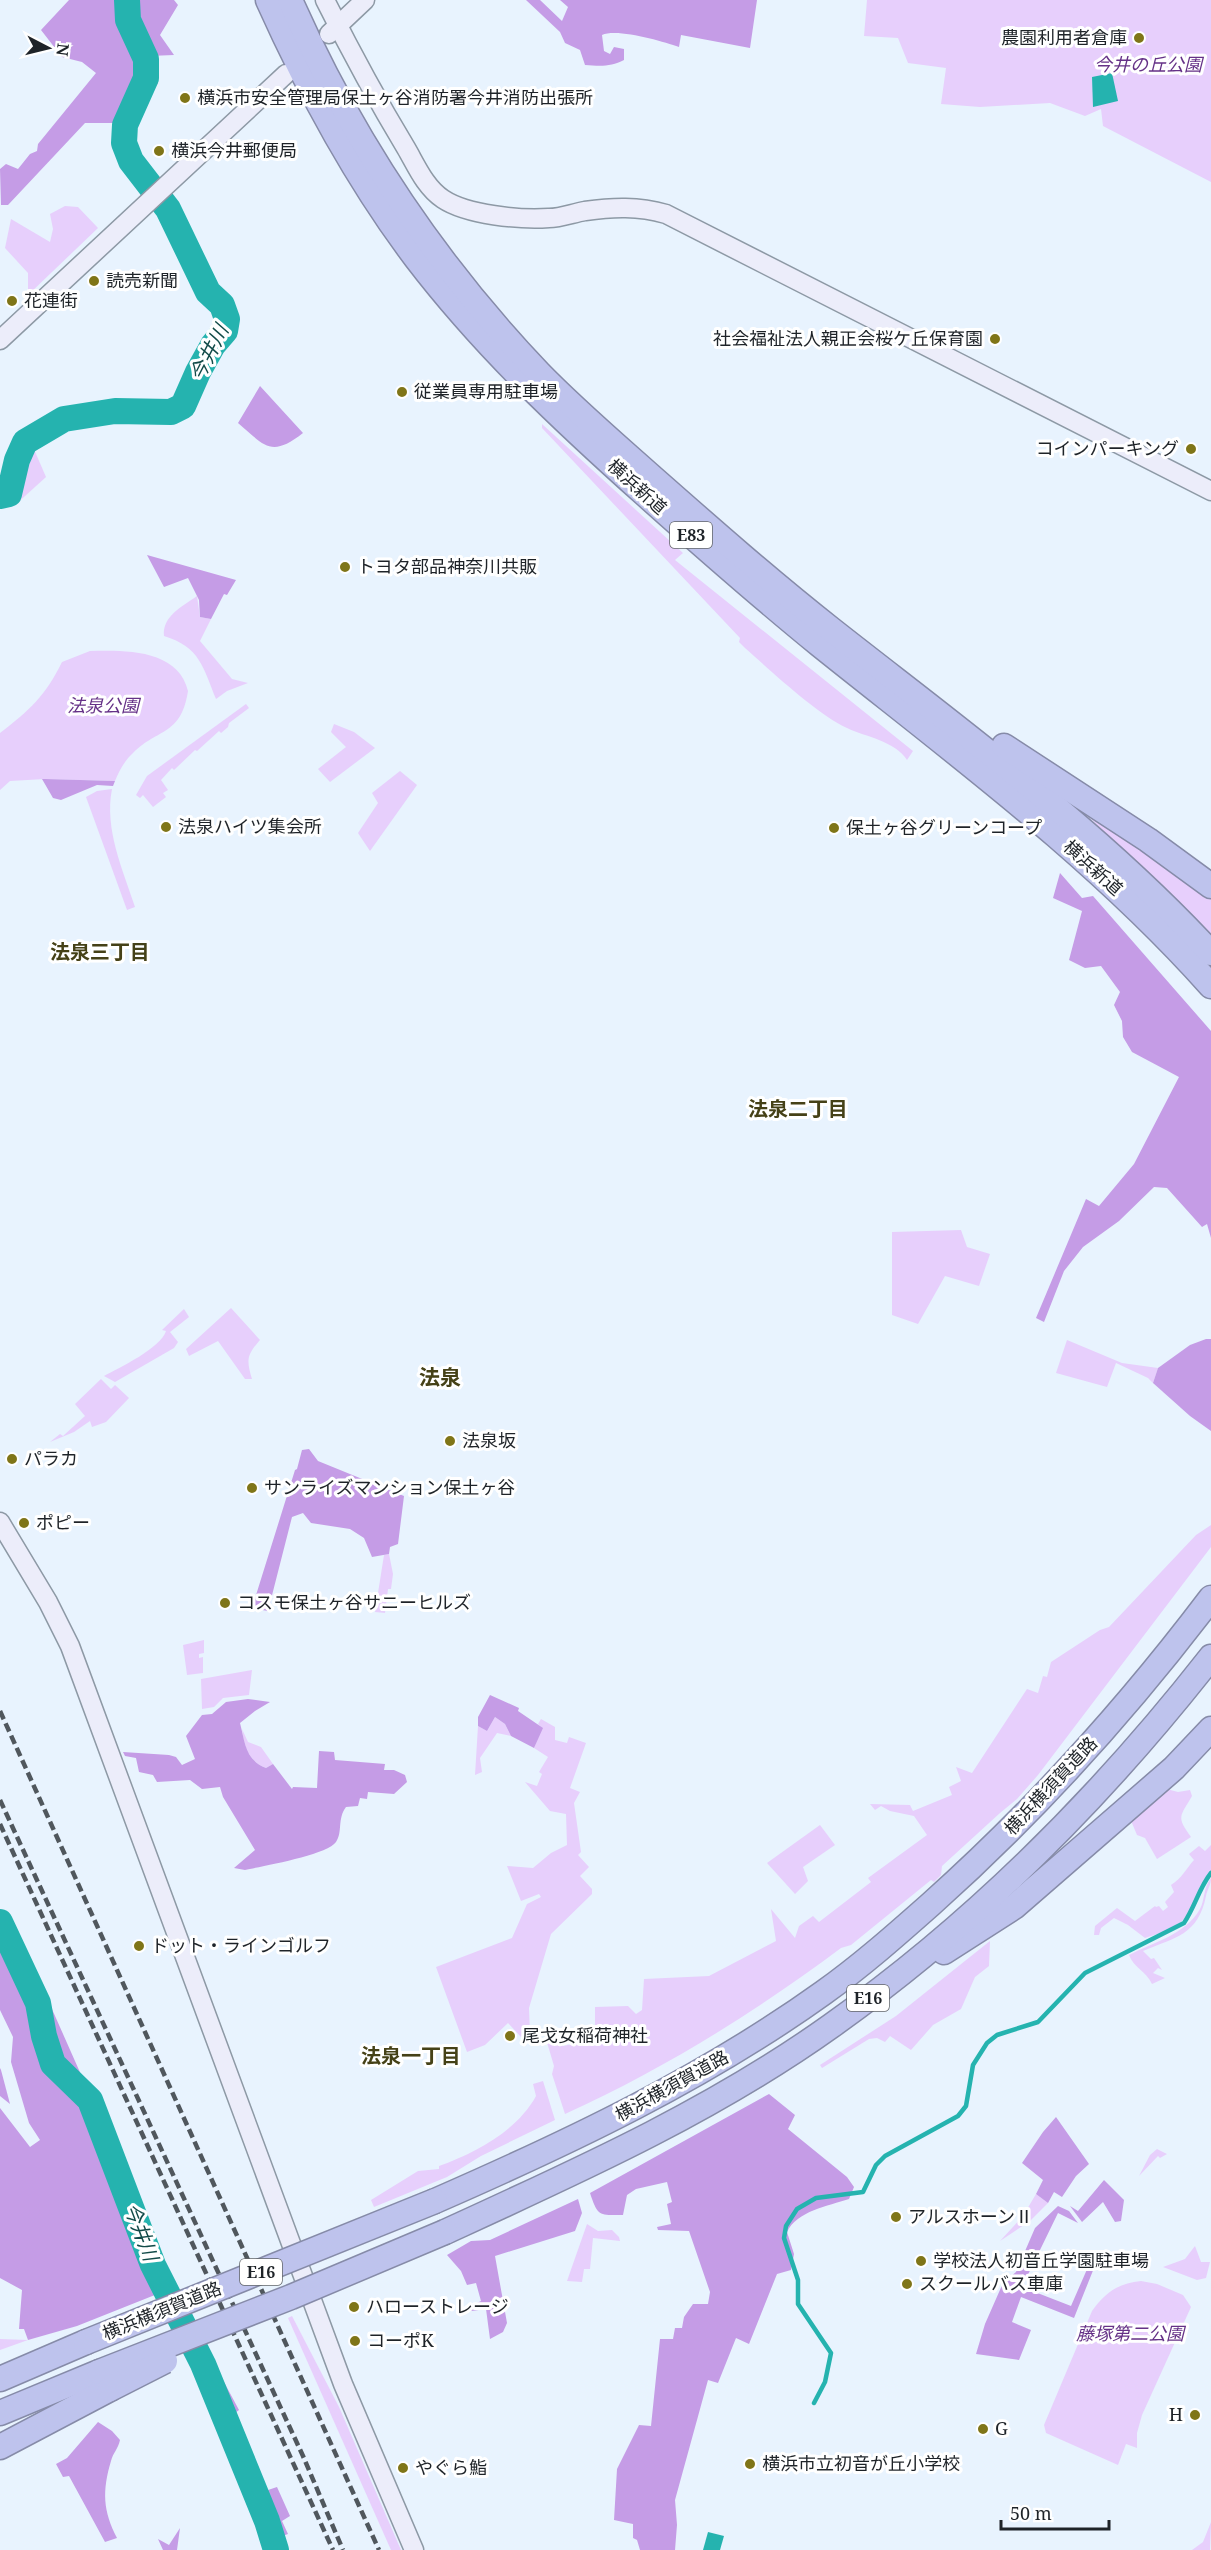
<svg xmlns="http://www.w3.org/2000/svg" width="1211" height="2550" font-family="'Noto Serif','Noto Sans JP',serif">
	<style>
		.green { fill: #e7cffc }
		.forest { fill: #c59ce6 }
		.water { fill: #25b3af }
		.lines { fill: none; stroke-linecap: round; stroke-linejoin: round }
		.stream { stroke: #25b3af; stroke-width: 4.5 }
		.river { stroke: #25b3af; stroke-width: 26 }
		.secondary-casing { stroke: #8d99a5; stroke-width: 21 }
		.highway-casing { stroke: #868ba8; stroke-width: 27 }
		.secondary { stroke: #ecedfa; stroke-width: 18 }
		.highway { stroke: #bec3ed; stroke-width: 24 }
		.rail { stroke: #50575d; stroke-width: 4.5; stroke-dasharray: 9 4.5; stroke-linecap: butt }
		.highway-bridge-casing { stroke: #868ba8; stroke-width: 27; stroke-linecap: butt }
		.highway-bridge { stroke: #bec3ed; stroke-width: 24 }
		.poi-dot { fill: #7f7518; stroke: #fff; stroke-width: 2 }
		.labels { text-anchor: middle; stroke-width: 6; stroke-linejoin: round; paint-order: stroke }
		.shield { fill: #fff; stroke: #626568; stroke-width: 1.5 }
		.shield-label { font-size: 16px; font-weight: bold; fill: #1e2328 }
		.poi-label { font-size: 18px; fill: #1e2328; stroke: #fff; text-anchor: start }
		.park-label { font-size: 18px; font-style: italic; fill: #653187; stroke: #fff }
		.street-label { font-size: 18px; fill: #1e2328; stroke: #fff }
		.water-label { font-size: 20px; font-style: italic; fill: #124b49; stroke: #fff }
		.neighbourhood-label { font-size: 20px; font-weight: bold; fill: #454117; stroke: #fff }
		.quarter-label { font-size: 21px; font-weight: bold; fill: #454117; stroke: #fff }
	</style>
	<rect width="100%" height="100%" fill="#e8f3fe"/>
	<!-- green -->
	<g class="green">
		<polygon points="867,0 1211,0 1211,182 1103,126 1101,109 1085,116 1050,103 980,107 941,104 946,68 908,63 898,38 864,36"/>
		<polygon points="65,206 78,207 98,228 28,295 28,273 5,248 11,219 50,242 53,229 50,214"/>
		<path d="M542,424L683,553L675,560L913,751L907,760C895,741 866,737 847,728C817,714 771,671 745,648L739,642L740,638L542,428Z"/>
		<polygon points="33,447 46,477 14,506 27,453"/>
		<path d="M197,596L200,617L211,619L200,641L232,679L248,683L227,691L216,699C203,667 200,647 164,636C162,616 183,606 197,596Z"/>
		<path d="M90,651C125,650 178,649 188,691C181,736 158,728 133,753C125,760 119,771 115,781L45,779L10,781L0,790V733C29,711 46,695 62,662Z"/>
		<polygon points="246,704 249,708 229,723 228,727 221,733 219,731 197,751 195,750 174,770 172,768 161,780 168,790 163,793 166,797 153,807 143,795 140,798 136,795 147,776"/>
		<polygon points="334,724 354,732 375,748 330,782 318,769 346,747 331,732"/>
		<polygon points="400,771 417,785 370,851 358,833 378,803 372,793"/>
		<path d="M112,789C104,829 123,870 135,907L127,910L86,797L97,791Z"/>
		<polygon points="1085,813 1198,887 1211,899 1211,937"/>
		<polygon points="961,1230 967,1247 990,1254 979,1286 945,1276 918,1324 892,1315 892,1232"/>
		<path d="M231,1308L260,1340C247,1355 246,1359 252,1379H245L218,1341L189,1356L186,1349Z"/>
		<path d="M184,1309L189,1317L170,1332L178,1342L174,1348L115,1382L104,1376C119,1368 161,1348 166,1331L162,1330Z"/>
		<polygon points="1067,1340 1122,1363 1158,1368 1153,1383 1148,1378 1116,1363 1107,1387 1056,1373"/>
		<polygon points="101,1379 111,1389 115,1385 129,1398 106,1422 92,1427 90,1421 74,1432 50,1442 60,1434 63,1436 85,1416 75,1404"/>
		<path d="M1211,1525V1547L1038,1775L1017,1799L1000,1813L942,1866L941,1875L934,1882L931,1880L851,1945L841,1948C754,2013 664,2069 565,2114L552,2074L554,2066L546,2039L561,2040L563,2046L588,2041L595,2037V2007L628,2006L636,2014L642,2010L644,1979L709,1976L776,1941L771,1909L795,1938L799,1926L813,1916L819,1922L871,1882L868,1878L927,1835L914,1816L890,1811L881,1806L875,1810L870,1804L910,1805L913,1811L952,1795L949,1787L961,1781L956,1767L972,1773L1027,1689L1038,1693L1043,1676L1047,1677L1051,1662L1100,1630L1109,1627L1196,1535Z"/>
		<polygon points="389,1554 393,1574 391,1589 388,1589 385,1613 375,1612 384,1555"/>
		<polygon points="204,1640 204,1653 199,1654 199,1658 203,1657 203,1673 187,1675 183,1645"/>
		<polygon points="252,1670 249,1695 223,1698 214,1707 202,1709 201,1679"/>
		<polygon points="495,1717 505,1724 511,1736 497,1733 480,1758 482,1772 475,1775 478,1726 487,1731"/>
		<polygon points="541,1719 555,1727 555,1740 567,1743 569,1737 586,1743 570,1788 580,1792 574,1803 581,1852 578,1855 589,1867 580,1876 592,1889 592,1894 551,1934 529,2008 530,2034 521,2037 508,2023 485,2045 467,2052 436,1967 512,1938 527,1904 541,1897 539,1894 521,1901 507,1866 533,1868 551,1853 567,1845 566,1814 550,1811 525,1782 537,1786 542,1774 539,1772 548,1757 534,1748 542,1728 538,1724"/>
		<path d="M242,1729L248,1742L261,1747L273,1764L266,1768C248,1761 244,1746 242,1729Z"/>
		<path d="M1163,1788L1178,1792L1190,1790L1192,1796C1180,1817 1176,1816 1191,1837L1157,1859L1145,1838L1137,1835L1129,1816Z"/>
		<polygon points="820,1825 835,1845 803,1867 808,1881 795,1894 767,1863"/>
		<path d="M1211,1845V1871C1198,1886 1196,1906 1183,1920C1174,1930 1156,1934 1145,1938L1128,1925L1114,1918L1101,1928L1099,1935H1094L1095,1926L1117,1908L1135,1921L1155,1906L1156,1907L1159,1906L1163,1911L1168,1907L1165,1902L1174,1892L1171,1885C1182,1878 1186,1869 1194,1860L1189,1854L1199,1846L1205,1851Z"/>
		<path d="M1211,1878C1211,1885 1207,1890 1206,1896C1198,1935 1176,1937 1143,1951L1151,1959L1154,1958L1162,1970L1158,1968L1153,1973L1165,1978L1152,1984C1146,1971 1134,1968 1129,1955C1154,1942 1185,1935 1200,1909C1205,1900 1203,1888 1211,1878Z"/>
		<polygon points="990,1941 989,1966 975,1977 961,2009 933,2025 911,2050 890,2036 885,2042 877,2038 869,2039 822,2068 820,2065 896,2016"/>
		<path d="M543,2081L555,2120L481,2156L447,2177L374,2207L371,2200L418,2171L439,2169V2166C475,2153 517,2131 536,2096L533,2084Z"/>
		<polygon points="1157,2149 1167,2154 1160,2158 1158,2156 1139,2176 1150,2155"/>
		<polygon points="1036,2194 1048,2203 1030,2221 1000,2241 1023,2216"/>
		<polygon points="587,2224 598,2231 612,2230 619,2237 620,2241 593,2238 590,2269 584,2269 582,2282 567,2281"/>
		<polygon points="1195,2246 1201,2262 1210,2262 1206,2278 1197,2280 1163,2267 1185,2259"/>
		<path d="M1141,2281L1157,2284L1183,2295L1191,2307L1142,2415L1137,2433V2448L1126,2444L1118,2465L1046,2433L1044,2425L1092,2311C1105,2293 1118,2283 1141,2281Z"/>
		<polygon points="292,2316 339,2407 401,2550 391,2550 288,2318"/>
		<polygon points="0,2339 28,2340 0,2350"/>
		<polygon points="1211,2522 1210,2550 1192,2550 1203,2542"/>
	</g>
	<!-- forest -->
	<g class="forest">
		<path d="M69,0H174L178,5L160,35L174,55L149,56L158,83L140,105L133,136L148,168L145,188C122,166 119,155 113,123H85L8,205H1L0,169L6,164L18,169L30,154L37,151L38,144L96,73L82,62L62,57L41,30Z"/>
		<path d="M526,0H540L562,21L568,7L560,0H757L750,48L681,35L679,47C662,41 617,28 602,35L604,51L610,54L614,47L624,49V60C611,67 600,66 585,65L580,50L565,43L560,32Z"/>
		<path d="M260,386L303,433C271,458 265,446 238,423Z"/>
		<polygon points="147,555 236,580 227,595 224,594 211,619 200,617 199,600 188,578 164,587"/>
		<polygon points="42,779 45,779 115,781 113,786 97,785 61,800 53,798"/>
		<polygon points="1060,873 1082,898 1093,896 1211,1031 1211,1238 1207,1224 1202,1227 1167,1188 1154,1187 1119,1221 1083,1247 1064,1271 1044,1322 1036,1318 1086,1199 1099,1206 1134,1164 1179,1077 1132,1052 1123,1037 1122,1021 1114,1005 1120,992 1101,966 1085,968 1069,960 1082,911 1053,898"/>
		<polygon points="1206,1339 1211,1339 1211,1431 1190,1416 1153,1383 1158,1368 1190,1345"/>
		<polygon points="309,1449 318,1461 404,1496 398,1544 390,1547 389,1554 372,1557 364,1538 350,1529 311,1523 303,1513 292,1517 268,1611 252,1608 295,1470 297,1469 302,1450"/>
		<polygon points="490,1695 519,1708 518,1711 543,1728 534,1748 511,1736 505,1724 495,1717 487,1731 478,1726 478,1717"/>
		<path d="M248,1699L270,1702L255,1711L240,1723C245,1742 245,1760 266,1768L273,1764L292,1789L293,1787L317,1788L319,1751L334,1752L335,1760L385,1764L384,1770H394L405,1775L407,1782L394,1794L368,1792L367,1799L360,1798L358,1806L346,1807C337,1819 343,1832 336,1842C327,1855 263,1866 245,1870L234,1868L255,1850L223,1797L220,1787L202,1789L190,1780L157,1782L153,1775L139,1772L136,1758L125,1756L123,1752L169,1755L176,1757L182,1765L195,1759L186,1736L202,1715L212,1714L226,1702Z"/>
		<polygon points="13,1921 175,2287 77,2326 28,2340 24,2329 19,2329 22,2290 0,2278 0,2108 30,2147 40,2140 29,2123 11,2062 13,2037 0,2010 0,1926"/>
		<polygon points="0,2068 1,2070 10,2104 0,2096"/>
		<path d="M769,2094L795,2115L788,2129L847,2177L854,2187L849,2199C828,2206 797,2211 787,2232L794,2254L791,2270L777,2274L749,2344L736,2338L718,2383L708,2380L675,2500L677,2525L675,2550H640L637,2540L633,2538V2524L614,2520L617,2469L639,2425L651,2426L660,2339H673L675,2328H682L684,2317L693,2304H708L710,2292L689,2231L658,2230L657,2227L671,2224L667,2204L672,2202L667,2182L636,2189L627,2195L623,2215C599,2215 598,2217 590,2193Z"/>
		<polygon points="1056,2117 1089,2164 1076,2176 1062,2197 1054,2192 1048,2203 1036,2194 1043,2180 1022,2163 1043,2132"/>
		<polygon points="1104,2180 1124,2200 1121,2221 1115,2222 1103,2202 1082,2222 1070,2206 1078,2211"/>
		<polygon points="578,2199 582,2213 575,2231 495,2256 507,2323 503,2332 490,2339 486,2309 464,2312 464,2309 481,2301 476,2283 467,2285 461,2271 447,2255 471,2241 490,2240"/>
		<polygon points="1058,2206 1069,2211 1078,2223 1058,2213 1022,2287 1071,2306 1095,2251 1100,2253 1074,2318 1021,2297 1012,2322 1031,2330 1019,2360 976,2354 985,2324 1003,2283 1016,2272 1035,2228"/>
		<polygon points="210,2356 239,2410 235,2413 242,2437 255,2458 250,2461 265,2491 277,2487 290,2516 282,2521 288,2534 277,2538 269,2532 259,2512 198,2362"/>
		<path d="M98,2422L112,2431L120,2440C118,2449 113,2453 111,2461C102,2491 103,2511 117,2538L105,2542L69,2476L63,2477L56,2464L67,2458Z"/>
		<polygon points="180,2528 177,2550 163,2550 158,2539 169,2545"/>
	</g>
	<!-- water -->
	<g class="water">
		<polygon points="1112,73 1118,101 1093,107 1092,77"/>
		<polygon points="708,2532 724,2536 720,2550 703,2550"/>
	</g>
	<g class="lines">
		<!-- stream -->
		<path class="stream" d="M814,2403L825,2382L831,2353L798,2304V2280L784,2238L786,2226L797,2209L816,2198L863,2192L876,2165L885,2156L958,2116L966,2106L973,2065L987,2043L997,2035L1038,2022L1085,1973L1184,1923C1195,1907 1199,1888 1211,1873"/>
		<!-- river -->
		<g class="river">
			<polyline points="0,496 9,494 17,460 25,442 64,419 115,411 171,412 183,406 198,372 213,345 225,331 227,319 222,305 208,292 168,209 131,161 124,143 125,125 146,78 146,59 128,20 127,0"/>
			<polyline points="0,1922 38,2003 44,2036 53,2064 90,2100 153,2265 203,2364 267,2521 276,2550"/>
		</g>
		<!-- secondary casing -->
		<g class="secondary-casing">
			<g id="secondary">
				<path d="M325,0C350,50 377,100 406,148C416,165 425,187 443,199C467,215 520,220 549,218C561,218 573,213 585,211C613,207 638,206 666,214L1211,491"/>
				<polyline points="329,34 365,0"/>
				<polyline points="0,340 286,74"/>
				<polyline points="0,1522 48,1602 70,1646 343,2384 414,2550"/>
			</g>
		</g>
		<!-- highway casing -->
		<g class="highway-casing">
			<g id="highway">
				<path d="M268,0C308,89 357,180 416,258C484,347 564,422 647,496C704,547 761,597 820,645C956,754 1095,856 1211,986"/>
				<path d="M290,0C351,138 435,264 539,373C575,410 615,444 653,478C712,530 771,582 832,630C963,733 1098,831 1211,953"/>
				<polyline points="1004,746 1148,840 1211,886"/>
				<polyline points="944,1952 1014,1907 1174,1768 1211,1729"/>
				<path d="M435,2201C570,2142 703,2079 823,1993C861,1966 896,1935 931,1904C1035,1811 1127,1709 1211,1598"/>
				<path d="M445,2232C578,2171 712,2111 831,2026C975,1924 1103,1795 1211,1657"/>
				<polyline points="0,2379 86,2342"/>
				<polyline points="0,2413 99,2372"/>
				<polyline points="0,2447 110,2389"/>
			</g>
		</g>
		<!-- secondary -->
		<use href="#secondary" class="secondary"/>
		<!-- highway -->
		<use href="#highway" class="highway"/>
		<!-- rail -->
		<g class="rail">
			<polyline points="0,1711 379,2550"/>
			<polyline points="0,1800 303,2456 343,2550"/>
			<polyline points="0,1824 333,2550"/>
		</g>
		<!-- highway-bridge casing -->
		<g class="highway-bridge-casing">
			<g id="highway-bridge">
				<polyline points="86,2342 435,2201"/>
				<polyline points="99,2372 291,2297 445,2232"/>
				<polyline points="110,2389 165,2361"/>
			</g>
		</g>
		<!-- highway-bridge -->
		<use href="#highway-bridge" class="highway-bridge"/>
	</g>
	<!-- markers -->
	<g class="poi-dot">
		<circle cx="1139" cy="38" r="6"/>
		<circle cx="185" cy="98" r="6"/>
		<circle cx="159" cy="151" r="6"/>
		<circle cx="94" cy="281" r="6"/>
		<circle cx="12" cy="301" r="6"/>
		<circle cx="995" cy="339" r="6"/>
		<circle cx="402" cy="392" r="6"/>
		<circle cx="1191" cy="449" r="6"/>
		<circle cx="345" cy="567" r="6"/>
		<circle cx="166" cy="827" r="6"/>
		<circle cx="834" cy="828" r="6"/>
		<circle cx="450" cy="1441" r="6"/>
		<circle cx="12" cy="1459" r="6"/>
		<circle cx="252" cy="1488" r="6"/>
		<circle cx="24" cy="1523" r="6"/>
		<circle cx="225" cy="1603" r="6"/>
		<circle cx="139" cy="1946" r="6"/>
		<circle cx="510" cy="2036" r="6"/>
		<circle cx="896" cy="2217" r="6"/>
		<circle cx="921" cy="2261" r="6"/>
		<circle cx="907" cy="2284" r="6"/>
		<circle cx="354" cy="2307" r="6"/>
		<circle cx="355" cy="2341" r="6"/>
		<circle cx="1195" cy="2415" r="6"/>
		<circle cx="983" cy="2429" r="6"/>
		<circle cx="750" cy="2464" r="6"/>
		<circle cx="403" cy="2468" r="6"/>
	</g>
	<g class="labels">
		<!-- shield labels -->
		<g class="shield">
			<rect x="670" y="522" width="42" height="26" rx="4.5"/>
			<rect x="847" y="1985" width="42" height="26" rx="4.5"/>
			<rect x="240" y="2259" width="42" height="26" rx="4.5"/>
		</g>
		<g class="shield-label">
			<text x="691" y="541">E83</text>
			<text x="868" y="2004">E16</text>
			<text x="261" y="2278">E16</text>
		</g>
		<!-- poi labels -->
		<g class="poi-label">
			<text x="1127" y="44" text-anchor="end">農園利用者倉庫</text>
			<text x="197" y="104">横浜市安全管理局保土ヶ谷消防署今井消防出張所</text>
			<text x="171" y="157">横浜今井郵便局</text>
			<text x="106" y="287">読売新聞</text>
			<text x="24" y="307">花連街</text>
			<text x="983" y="345" text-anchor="end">社会福祉法人親正会桜ケ丘保育園</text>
			<text x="414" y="398">従業員専用駐車場</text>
			<text x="1179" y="455" text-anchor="end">コインパーキング</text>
			<text x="357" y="573">トヨタ部品神奈川共販</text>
			<text x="178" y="833">法泉ハイツ集会所</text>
			<text x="846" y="834">保土ヶ谷グリーンコープ</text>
			<text x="462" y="1447">法泉坂</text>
			<text x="24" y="1465">パラカ</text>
			<text x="264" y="1494">サンライズマンション保土ヶ谷</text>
			<text x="36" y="1529">ポピー</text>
			<text x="237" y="1609">コスモ保土ヶ谷サニーヒルズ</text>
			<text x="151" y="1952">ドット・ラインゴルフ</text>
			<text x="522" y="2042">尾戈女稲荷神社</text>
			<text x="908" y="2223">アルスホーンⅡ</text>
			<text x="933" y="2267">学校法人初音丘学園駐車場</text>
			<text x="919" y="2290">スクールバス車庫</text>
			<text x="366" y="2313">ハローストレージ</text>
			<text x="367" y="2347">コーポK</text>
			<text x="1183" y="2421" text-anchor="end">H</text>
			<text x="995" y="2435">G</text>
			<text x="762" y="2470">横浜市立初音が丘小学校</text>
			<text x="415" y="2474">やぐら鮨</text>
		</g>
		<!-- park labels -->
		<g class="park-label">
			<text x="1148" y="71">今井の丘公園</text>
			<text x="103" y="712">法泉公園</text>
			<text x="1130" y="2340">藤塚第二公園</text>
		</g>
		<!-- street labels -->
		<g class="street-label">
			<text transform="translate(637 487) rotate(42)" y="6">横浜新道</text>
			<text transform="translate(1093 868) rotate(42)" y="6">横浜新道</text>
			<text transform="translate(1051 1786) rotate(-47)" y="6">横浜横須賀道路</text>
			<text transform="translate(672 2086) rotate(-29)" y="6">横浜横須賀道路</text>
			<text transform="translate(162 2311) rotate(-22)" y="6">横浜横須賀道路</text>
		</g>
		<!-- water labels -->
		<g class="water-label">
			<text transform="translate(209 353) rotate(-63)" y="7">今井川</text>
			<text transform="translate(141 2232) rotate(69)" y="7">今井川</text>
		</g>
		<!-- neighbourhood labels -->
		<g class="neighbourhood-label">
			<text x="100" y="959">法泉三丁目</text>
			<text x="798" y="1116">法泉二丁目</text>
			<text x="411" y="2063">法泉一丁目</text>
		</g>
		<!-- quarter labels -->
		<g class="quarter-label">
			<text x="440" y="1385">法泉</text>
		</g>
	</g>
	<!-- north arrow -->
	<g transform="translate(48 48) rotate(97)" stroke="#ffffff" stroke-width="4.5" paint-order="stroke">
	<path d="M0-4.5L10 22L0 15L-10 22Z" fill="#1e2328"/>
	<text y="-9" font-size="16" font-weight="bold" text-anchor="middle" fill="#1e2328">N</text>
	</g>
	<!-- scale -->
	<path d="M1001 2520v9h108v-9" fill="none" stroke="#1e2328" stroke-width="3"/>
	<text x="1010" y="2520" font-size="18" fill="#1e2328" stroke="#ffffff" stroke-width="4.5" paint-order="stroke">50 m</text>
</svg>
